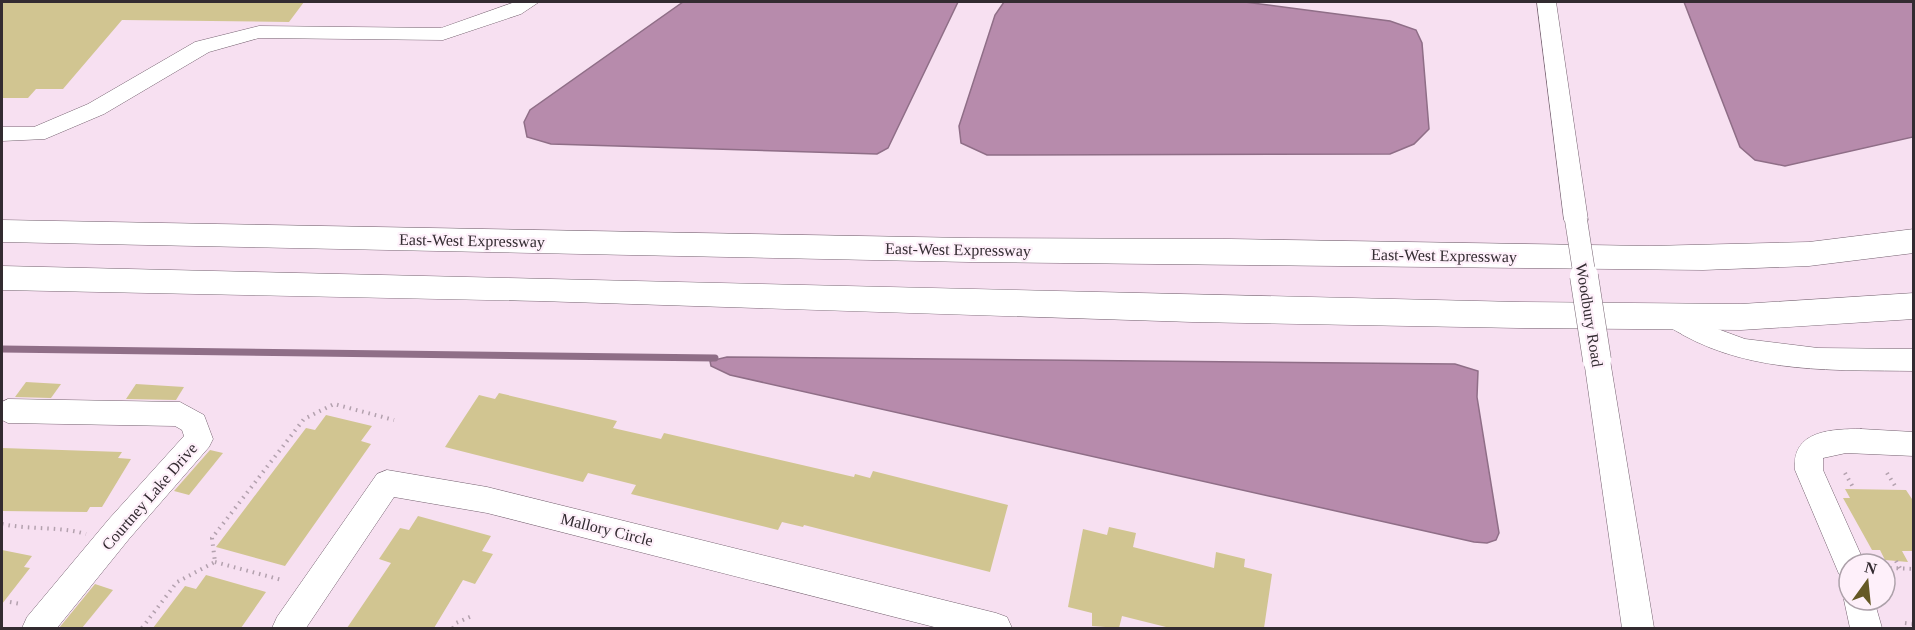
<svg xmlns="http://www.w3.org/2000/svg" width="1915" height="630" font-family="'Times New Roman',serif">
	<style>
		.water { fill: #b78bac; stroke: #8f6e87; stroke-width: 1.5 }
		.lines { fill: none; stroke-linecap: round; stroke-linejoin: round }
		.stream { stroke: #8f6e87; stroke-width: 7 }
		.building { fill: #d1c591 }
		.minor-casing { stroke: #756270; stroke-width: 1 }
		.highway-casing { stroke: #756270; stroke-width: 1 }
		.path { stroke: #b3a1ae; stroke-width: 4; stroke-dasharray: 1.5 5; stroke-linecap: butt }
		.minor { fill: #fff; fill-rule: evenodd }
		.highway { fill: #fff; fill-rule: evenodd }
		.minor-bridge-far1-casing { stroke: #756270; stroke-width: 23; stroke-linecap: butt }
		.minor-bridge-casing { stroke: #756270; stroke-width: 29; stroke-linecap: butt }
		.minor-bridge-far1 { stroke: #fff; stroke-width: 22 }
		.minor-bridge { stroke: #fff; stroke-width: 28 }
		.labels { text-anchor: middle; stroke-width: 4.5; stroke-linejoin: round; paint-order: stroke }
		.street-label { font-size: 16px; fill: #332b31; stroke: #fef0fa }
	</style>
	<rect width="100%" height="100%" fill="#f7e0f1"/>
	<!-- water -->
	<g class="water">
		<polygon points="683,2 958,2 888,148 877,154 551,144 527,137 524,122 530,110"/>
		<polygon points="1004,2 1245,2 1390,21 1416,30 1422,43 1429,129 1414,144 1390,154 987,155 961,143 959,126 995,15"/>
		<polygon points="1684,2 1913,2 1913,137 1785,166 1755,160 1740,147"/>
		<polygon points="727,357 1455,364 1478,371 1477,397 1499,533 1496,540 1487,543 1474,542 730,375 711,366 710,361"/>
	</g>
	<g class="lines">
		<!-- stream -->
		<polyline class="stream" points="2,349 715,358"/>
	</g>
	<!-- building -->
	<g class="building">
		<polygon points="2,2 304,2 289,22 122,20 63,89 36,89 28,98 2,98"/>
		<polygon points="26,382 61,384 51,398 15,397"/>
		<polygon points="136,384 184,387 176,400 126,399"/>
		<polygon points="499,393 617,421 613,428 661,439 664,433 854,477 855,474 870,478 873,471 1008,505 990,572 804,525 803,527 782,522 778,530 631,494 636,485 588,473 583,482 445,447 479,395 495,399"/>
		<polygon points="326,415 372,426 361,441 371,444 285,566 216,547 306,428 315,430"/>
		<polygon points="2,448 122,452 118,458 131,459 102,507 90,507 87,512 2,511"/>
		<polygon points="210,450 223,453 189,495 174,491"/>
		<polygon points="1845,489 1906,490 1914,502 1914,551 1902,551 1908,562 1885,560 1880,550 1872,550 1843,498 1850,498"/>
		<polygon points="418,516 491,536 482,551 493,554 475,584 463,580 434,628 347,628 391,563 379,559 400,528 409,530"/>
		<polygon points="1109,527 1136,533 1133,547 1214,568 1216,552 1245,559 1244,567 1272,574 1264,628 1170,628 1122,616 1119,628 1092,626 1092,613 1068,607 1083,529 1107,535"/>
		<polygon points="2,550 32,556 24,567 30,568 2,604"/>
		<polygon points="206,575 266,592 241,628 153,628 185,586 196,589"/>
		<polygon points="95,584 113,590 82,628 59,628"/>
	</g>
	<g class="lines">
		<!-- minor casing -->
		<g class="minor-casing">
			<g id="minor">
				<polygon points="515,2 539,2 521,14 443,40 259,38 209,52 104,114 45,139 2,141 2,127 34,127 88,104 195,42 259,26 441,28"/>
				<polygon points="1537,2 1556,2 1588,220 1584,226 1576,229 1568,226 1564,220"/>
				<path d="M1671,306L1715,328L1745,339L1818,348L1914,349V371C1836,370 1754,374 1683,335C1674,329 1663,326 1658,316L1662,309Z"/>
				<polygon points="1597,349 1606,352 1610,360 1654,628 1622,628 1584,360 1588,352"/>
				<polygon points="8,399 180,402 204,415 213,439 209,447 129,539 57,628 22,628 27,617 109,519 184,436 182,430 175,426 8,423 2,420 2,402"/>
				<path d="M1861,429L1914,432V456L1846,453L1823,458V470L1865,564H1849V578L1839,574L1795,470C1791,430 1832,429 1861,429Z"/>
				<polygon points="387,470 487,487 996,613 1007,617 1012,628 938,628 487,513 394,497 306,628 272,628 277,617 377,474"/>
				<polygon points="1849,589 1849,600 1874,600 1882,628 1850,628 1844,600"/>
			</g>
		</g>
		<!-- highway casing -->
		<g class="highway-casing">
			<g id="highway">
				<polygon points="2,220 969,238 1230,239 1650,246 1809,242 1914,229 1914,253 1809,266 1703,270 969,262 2,242"/>
				<polygon points="2,266 1519,302 1741,304 1914,293 1914,319 1741,330 1519,328 1192,322 539,301 2,290"/>
			</g>
		</g>
		<!-- path -->
		<g class="path">
			<polyline points="1845,473 1854,489"/>
			<polyline points="1887,473 1897,489"/>
			<path d="M2,524C31,530 58,526 86,534"/>
			<polyline points="1896,561 1900,568"/>
			<polyline points="215,562 282,580"/>
			<polyline points="1890,568 1914,569"/>
			<polyline points="10,602 21,604"/>
			<polyline points="1905,623 1914,624"/>
			<polyline points="142,628 177,582 215,562 212,538 304,419 334,404 394,420"/>
			<polyline points="453,628 456,623 472,616"/>
		</g>
		<!-- minor -->
		<use href="#minor" class="minor"/>
		<!-- highway -->
		<use href="#highway" class="highway"/>
		<!-- minor-bridge-far1 casing -->
		<g class="minor-bridge-far1-casing">
			<polyline id="minor-bridge-far1" points="1576,220 1585,278"/>
		</g>
		<!-- minor-bridge casing -->
		<g class="minor-bridge-casing">
			<polyline id="minor-bridge" points="1584,276 1597,360"/>
		</g>
		<!-- minor-bridge-far1 -->
		<use href="#minor-bridge-far1" class="minor-bridge-far1"/>
		<!-- minor-bridge -->
		<use href="#minor-bridge" class="minor-bridge"/>
	</g>
	<g class="labels">
		<!-- street labels -->
		<g class="street-label">
			<text transform="translate(472 240) rotate(1)" y="6">East-West Expressway</text>
			<text transform="translate(958 249) rotate(1)" y="6">East-West Expressway</text>
			<text transform="translate(1444 255) rotate(1)" y="6">East-West Expressway</text>
			<text transform="translate(1590 315) rotate(81)" y="6">Woodbury Road</text>
			<text transform="translate(149 496) rotate(-49)" y="6">Courtney Lake Drive</text>
			<text transform="translate(607 529) rotate(14)" y="6">Mallory Circle</text>
		</g>
	</g>
	<!-- border -->
	<rect width="1915" height="630" fill="none" stroke="#332b31" stroke-width="6"/>
	<!-- north arrow -->
	<g transform="translate(1867 582) rotate(15)"><circle r="28" fill="#fef0fa" stroke="#ada1aa" stroke-width="1.5"/>
	<path d="M0-4.5L10 22L0 15L-10 22Z" fill="#655925"/>
	<text y="-9" font-size="16" font-weight="bold" text-anchor="middle" fill="#332b31">N</text>
	</g>
</svg>
